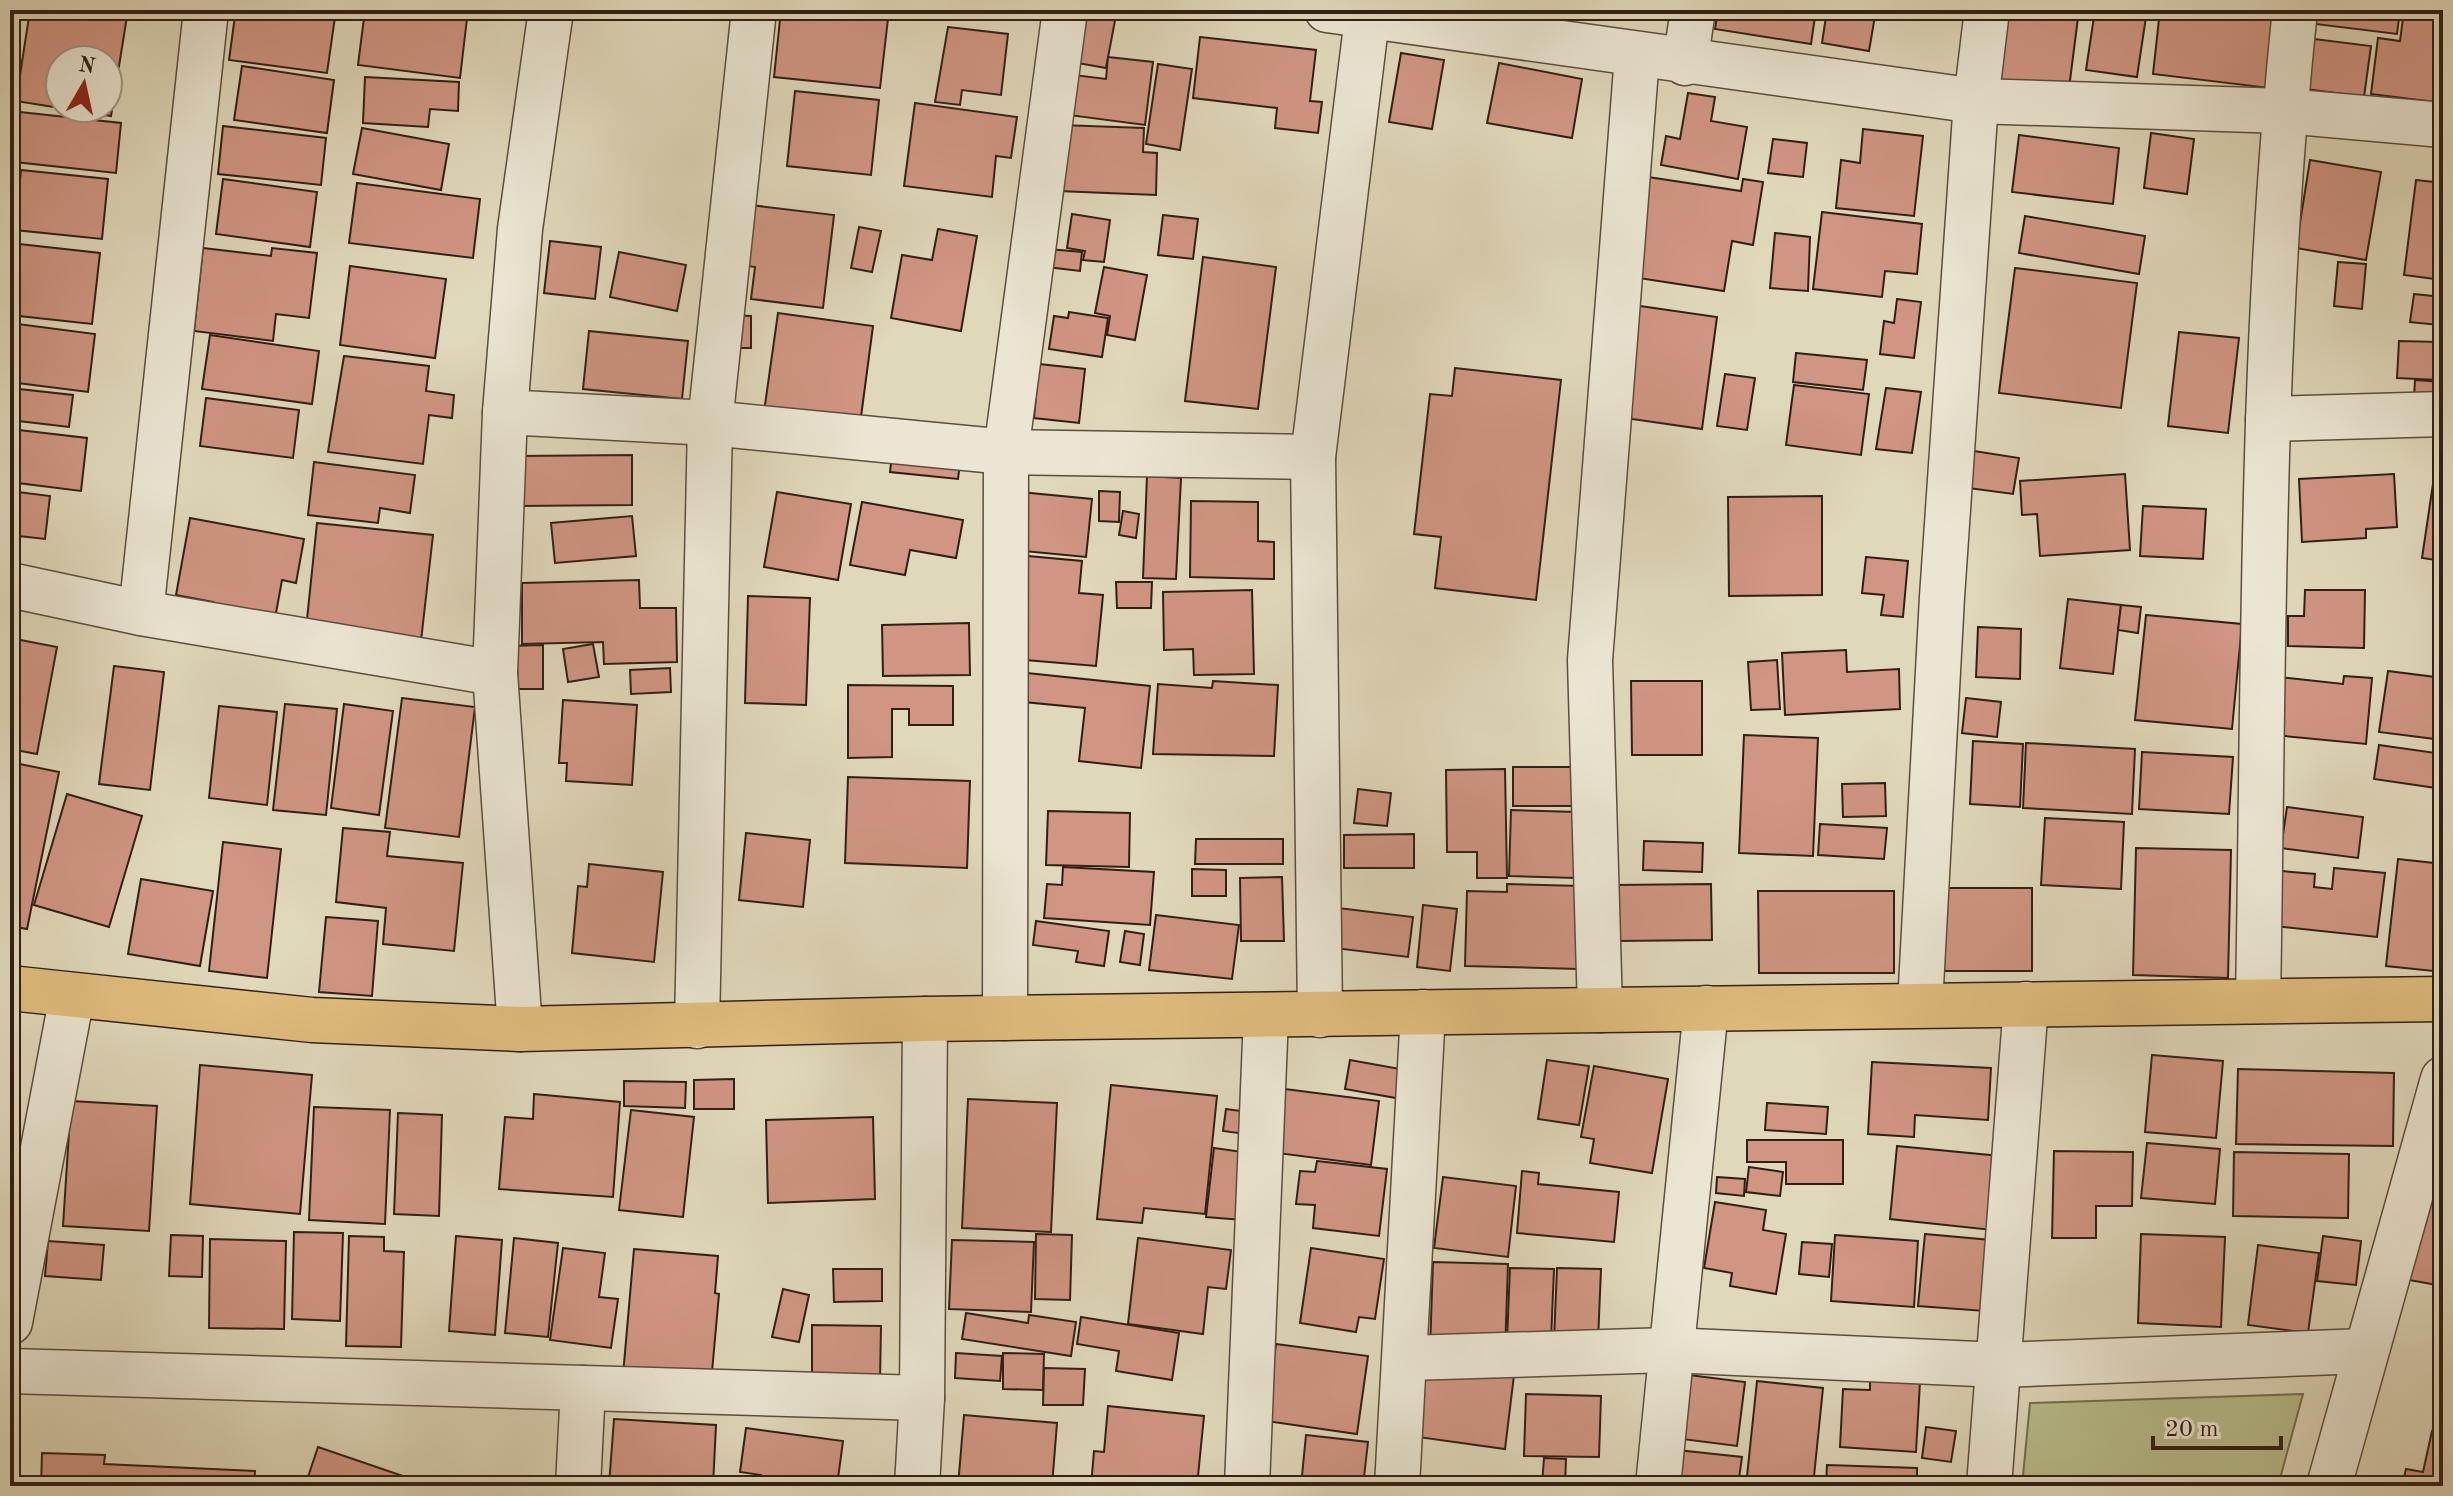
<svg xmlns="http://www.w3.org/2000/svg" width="2453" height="1496" font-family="'Old Standard TT',serif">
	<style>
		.green { fill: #b8bd8c; stroke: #746e50; stroke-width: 2 }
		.building { fill: #d09583; stroke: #311f15; stroke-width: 2 }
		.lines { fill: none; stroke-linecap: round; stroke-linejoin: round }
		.minor-casing { stroke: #5d4d3e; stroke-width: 47 }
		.major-casing { stroke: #311f15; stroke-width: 47 }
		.minor { stroke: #ebe6d3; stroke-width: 44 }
		.major { stroke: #e0bc7e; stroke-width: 44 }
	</style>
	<rect width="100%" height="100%" fill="#e0d8bb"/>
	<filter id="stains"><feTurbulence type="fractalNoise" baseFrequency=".0025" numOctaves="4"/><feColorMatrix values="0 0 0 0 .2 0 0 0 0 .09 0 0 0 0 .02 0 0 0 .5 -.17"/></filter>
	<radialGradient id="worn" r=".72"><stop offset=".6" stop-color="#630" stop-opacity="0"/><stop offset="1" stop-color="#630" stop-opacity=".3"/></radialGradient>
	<!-- green -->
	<polygon class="green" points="2303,1394 2278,1486 2022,1486 2030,1403"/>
	<!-- building -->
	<g class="building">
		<polygon points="30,10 128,10 111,116 61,108 108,108 108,60 60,60 60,108 16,101"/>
		<polygon points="219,10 336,10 327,73 229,60 235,16 219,14"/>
		<polygon points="365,10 468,10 460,78 358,65"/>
		<polygon points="781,10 889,10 880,88 774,77"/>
		<polygon points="1082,10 1116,15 1106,68 1072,62"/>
		<polygon points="1599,10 1659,10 1658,18"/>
		<polygon points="1718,10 1816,10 1811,44 1715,29"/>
		<polygon points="1827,10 1876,10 1869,51 1822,43"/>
		<polygon points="2002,10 2079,10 2068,96 1990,85"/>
		<polygon points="2095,10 2147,10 2137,77 2086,70"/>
		<polygon points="2160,10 2279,10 2269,88 2153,74"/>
		<polygon points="2309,10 2400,10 2397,34 2307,23"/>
		<polygon points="2404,10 2443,15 2443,103 2371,94 2378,38 2400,41"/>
		<polygon points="948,27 1008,34 1001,95 962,90 960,105 935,102"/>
		<polygon points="1200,37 1316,50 1310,101 1322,102 1318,133 1275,128 1277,108 1193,98"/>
		<polygon points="2306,38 2371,46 2364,97 2299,88"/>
		<polygon points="1401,53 1444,60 1432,129 1389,122"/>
		<polygon points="1108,57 1153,62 1145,125 1061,114 1066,74 1106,79"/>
		<polygon points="1499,63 1582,79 1572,138 1487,123"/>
		<polygon points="1158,64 1192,69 1180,150 1146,144"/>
		<polygon points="242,66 334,80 327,133 234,120"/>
		<polygon points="365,77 459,82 458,111 430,109 428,127 363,123"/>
		<polygon points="795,91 879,100 871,175 787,166"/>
		<polygon points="1688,93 1715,97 1711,121 1747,127 1738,179 1661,165 1666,136 1680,139"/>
		<polygon points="915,103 1017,117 1011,158 996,156 992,197 904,186"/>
		<polygon points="20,112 121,123 116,173 15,162"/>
		<polygon points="1060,125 1144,128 1143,152 1157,153 1156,195 1058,191"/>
		<polygon points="223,126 326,138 321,185 218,174"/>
		<polygon points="362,128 449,144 441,190 353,174"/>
		<polygon points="1863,129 1923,136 1914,216 1836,208 1841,160 1860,163"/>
		<polygon points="2151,133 2194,139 2187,194 2144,188"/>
		<polygon points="2019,135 2119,148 2113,204 2012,192"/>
		<polygon points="1773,139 1807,143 1803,177 1768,173"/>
		<polygon points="2310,160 2381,172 2366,260 2296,248"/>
		<polygon points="21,170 108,179 102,239 15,230"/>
		<polygon points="1648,177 1741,191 1743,179 1763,182 1753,245 1732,241 1724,291 1632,277"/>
		<polygon points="223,179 317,192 310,247 216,234"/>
		<polygon points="2416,180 2443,183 2443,280 2404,275"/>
		<polygon points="357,183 480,199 473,258 349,243"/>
		<polygon points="742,204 834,215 823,308 751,299 755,267 735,264"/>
		<polygon points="1822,212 1922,224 1917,274 1885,271 1882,297 1813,289"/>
		<polygon points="1072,214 1110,220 1104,262 1083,260 1085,251 1067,248"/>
		<polygon points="1163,215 1198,219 1193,259 1158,255"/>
		<polygon points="2025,216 2145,236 2139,274 2019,253"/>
		<polygon points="859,227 881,231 872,272 851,268"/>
		<polygon points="938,229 977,236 961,331 891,318 902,255 932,260"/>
		<polygon points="1775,233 1810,237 1808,291 1770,288"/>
		<polygon points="550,241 601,247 595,299 544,293"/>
		<polygon points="10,243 100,253 92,324 10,315"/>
		<polygon points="203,248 271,256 272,248 317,253 309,318 276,314 273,341 194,331"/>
		<polygon points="1048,249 1082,252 1080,271 1047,267"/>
		<polygon points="619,252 686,265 677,311 610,297"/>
		<polygon points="1203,257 1276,267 1258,409 1185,401"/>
		<polygon points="2338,262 2366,264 2362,309 2334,306"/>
		<polygon points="350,266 446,279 435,358 340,345"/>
		<polygon points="1104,267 1147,275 1135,340 1107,335 1110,316 1095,313"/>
		<polygon points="2015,268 2137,283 2121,408 1999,393"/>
		<polygon points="2414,294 2442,297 2439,325 2410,322"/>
		<polygon points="1897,299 1921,302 1914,358 1880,354 1884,321 1894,323"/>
		<polygon points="1633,305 1717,317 1702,429 1618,417"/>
		<polygon points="1069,312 1108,318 1102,357 1049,349 1054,316 1068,318"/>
		<polygon points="778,313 873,326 859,432 763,419"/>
		<polygon points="729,315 751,316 751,348 728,348"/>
		<polygon points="10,323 95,334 88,392 10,382"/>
		<polygon points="589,331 688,341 682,399 583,389"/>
		<polygon points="2179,332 2239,338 2228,433 2168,426"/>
		<polygon points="210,335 319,351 312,404 202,389"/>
		<polygon points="2399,341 2439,342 2438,380 2397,378"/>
		<polygon points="1796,353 1867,360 1863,390 1793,382"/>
		<polygon points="344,356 429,366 426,391 454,395 452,418 429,415 423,464 328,452"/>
		<polygon points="1039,364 1085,369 1079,423 1034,418"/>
		<polygon points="1455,368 1561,380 1536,600 1435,588 1441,537 1414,534 1430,394 1452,396"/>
		<polygon points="1725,374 1755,378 1747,430 1717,426"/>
		<polygon points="2415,380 2443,382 2443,400 2414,398"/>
		<polygon points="1794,385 1869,394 1861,455 1786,445"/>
		<polygon points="10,388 73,395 69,427 10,420"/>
		<polygon points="1886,388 1921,392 1912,453 1876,449"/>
		<polygon points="206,398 299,410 293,458 200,446"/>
		<polygon points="10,429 87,438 81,491 10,482"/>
		<polygon points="1974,451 2019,458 2013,494 1968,488"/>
		<polygon points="632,455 632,505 517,506 517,456"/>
		<polygon points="892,455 960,463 958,479 890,472"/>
		<polygon points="314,462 415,475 410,513 380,508 378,523 308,515"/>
		<polygon points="2125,474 2130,550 2040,556 2037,514 2022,515 2020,481"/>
		<polygon points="2394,474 2397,527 2366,529 2366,538 2302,542 2299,479"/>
		<polygon points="1147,476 1181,478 1176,579 1143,578"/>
		<polygon points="2434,477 2443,478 2443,561 2422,558"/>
		<polygon points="10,491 50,496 45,539 10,535"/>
		<polygon points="1099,491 1120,492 1119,522 1099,521"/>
		<polygon points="777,492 851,504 838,580 764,567"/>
		<polygon points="1020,492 1092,499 1086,557 1014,550"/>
		<polygon points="1822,496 1822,595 1729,596 1728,497"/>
		<polygon points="1191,501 1258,502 1258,541 1274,542 1274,579 1190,577"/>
		<polygon points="862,502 963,520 956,558 910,550 905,575 850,565"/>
		<polygon points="2143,506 2206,509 2203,559 2140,556"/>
		<polygon points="1123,511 1139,514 1136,538 1119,535"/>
		<polygon points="632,516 636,556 555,563 551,523"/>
		<polygon points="190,518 304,539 296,583 282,580 274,624 210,613 213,602 176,595"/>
		<polygon points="317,523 433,535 421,641 306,629"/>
		<polygon points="1017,555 1082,561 1079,593 1103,595 1096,666 1013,659"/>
		<polygon points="1866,557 1908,561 1903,617 1881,615 1884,595 1862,593"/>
		<polygon points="639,580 640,608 676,608 677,662 604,664 603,642 522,644 522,583"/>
		<polygon points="1116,582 1152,582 1151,608 1117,608"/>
		<polygon points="1252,590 1254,674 1194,675 1193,649 1164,650 1163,592"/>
		<polygon points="2305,590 2365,590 2364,648 2288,646 2288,616 2304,616"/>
		<polygon points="748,596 810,598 806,705 745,703"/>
		<polygon points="2068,599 2121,605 2113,674 2060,668"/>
		<polygon points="2121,605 2141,607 2138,633 2118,630"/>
		<polygon points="2146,615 2242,624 2232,729 2135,720"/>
		<polygon points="969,623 970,675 883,676 882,625"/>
		<polygon points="1978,627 2021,629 2020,679 1976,677"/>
		<polygon points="10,638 57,647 37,754 10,749"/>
		<polygon points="593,644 599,677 568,682 563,649"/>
		<polygon points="543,645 543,689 505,689 505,646"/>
		<polygon points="1846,650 1847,672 1899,669 1900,709 1785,715 1782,653"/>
		<polygon points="1777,660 1780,709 1751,710 1748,662"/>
		<polygon points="114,666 164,672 150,790 99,784"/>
		<polygon points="670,668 671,692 631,694 630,670"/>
		<polygon points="2388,671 2443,678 2443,740 2379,732"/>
		<polygon points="1027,673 1150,686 1141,768 1079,761 1085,708 1024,702"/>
		<polygon points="2344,676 2372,678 2366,744 2274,735 2279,677 2343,684"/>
		<polygon points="1213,681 1278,685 1274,756 1153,754 1158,684 1212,688"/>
		<polygon points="1631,681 1702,681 1702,755 1632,755"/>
		<polygon points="848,685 953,686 953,725 909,725 909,709 892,709 892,757 848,758"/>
		<polygon points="402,698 475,707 459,837 385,828"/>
		<polygon points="1966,698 2001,702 1997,737 1962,733"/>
		<polygon points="563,700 637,705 632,785 566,781 567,763 559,763"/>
		<polygon points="285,704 337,709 326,815 273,810"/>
		<polygon points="344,704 393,711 379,815 331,808"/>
		<polygon points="219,706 277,712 267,805 209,798"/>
		<polygon points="1744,735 1818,738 1813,856 1739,853"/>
		<polygon points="1973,741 2023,744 2020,807 1970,804"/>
		<polygon points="2026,743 2135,749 2132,814 2023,808"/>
		<polygon points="2379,745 2443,754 2443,789 2374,779"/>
		<polygon points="2142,752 2233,757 2229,814 2139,809"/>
		<polygon points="10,762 59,772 27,929 10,926"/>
		<polygon points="1513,767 1585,767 1584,806 1513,806"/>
		<polygon points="1505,769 1507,878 1477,878 1477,852 1447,852 1446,770"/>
		<polygon points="848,777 970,781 967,868 845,863"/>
		<polygon points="1885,783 1886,816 1843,817 1842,784"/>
		<polygon points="1358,789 1391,793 1387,826 1354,823"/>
		<polygon points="67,794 142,816 109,927 34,905"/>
		<polygon points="2287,807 2363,817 2358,858 2281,848"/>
		<polygon points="1511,810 1578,812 1576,878 1509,876"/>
		<polygon points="1048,811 1130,813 1129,867 1046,865"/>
		<polygon points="2045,818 2124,822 2121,889 2041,885"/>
		<polygon points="1820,824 1887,828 1884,859 1818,855"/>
		<polygon points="343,828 390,832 387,856 463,863 454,951 383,944 386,908 336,902"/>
		<polygon points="746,833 810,840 803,907 739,900"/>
		<polygon points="1414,834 1414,868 1344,868 1344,835"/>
		<polygon points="1196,839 1283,839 1283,864 1195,864"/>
		<polygon points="1644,841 1703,843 1702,872 1643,870"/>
		<polygon points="223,842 281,849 267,978 209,971"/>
		<polygon points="2136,848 2231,850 2228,978 2133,975"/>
		<polygon points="2398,859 2443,864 2443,972 2386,966"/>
		<polygon points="589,864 663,872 654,962 572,953 578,886 587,887"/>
		<polygon points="1063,867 1154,872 1150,925 1044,918 1047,884 1062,885"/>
		<polygon points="2334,868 2385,873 2377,937 2275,926 2281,871 2315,874 2314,887 2332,889"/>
		<polygon points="1192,869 1226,870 1226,896 1192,896"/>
		<polygon points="1282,877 1284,941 1241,941 1240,878"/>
		<polygon points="141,879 213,891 200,966 128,954"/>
		<polygon points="1507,884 1581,886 1579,969 1465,966 1467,891 1507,892"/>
		<polygon points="1711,884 1712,940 1615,941 1614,885"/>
		<rect x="1941" y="888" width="91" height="83"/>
		<polygon points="1758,891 1894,891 1894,973 1759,973"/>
		<polygon points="1423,905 1457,909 1450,971 1417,967"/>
		<polygon points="1330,907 1413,917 1408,957 1326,947"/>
		<polygon points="1156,915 1239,925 1232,979 1149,970"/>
		<polygon points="326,917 378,921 372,996 319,992"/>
		<polygon points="1036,921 1109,931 1104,966 1076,962 1078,951 1033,945"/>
		<polygon points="1125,931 1144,934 1140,965 1120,962"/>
		<polygon points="2152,1055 2223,1061 2216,1138 2145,1132"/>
		<polygon points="1350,1060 1400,1069 1396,1098 1345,1089"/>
		<polygon points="1547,1060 1589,1066 1579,1125 1538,1119"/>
		<polygon points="1872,1062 1991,1068 1988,1120 1915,1115 1914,1137 1868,1134"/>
		<polygon points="200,1065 312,1075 300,1214 190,1204"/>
		<polygon points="1594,1066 1668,1079 1652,1173 1590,1163 1594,1139 1581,1137"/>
		<polygon points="2238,1069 2394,1073 2393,1146 2236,1144"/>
		<polygon points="734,1079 734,1109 694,1109 694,1080"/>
		<polygon points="624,1081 686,1082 685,1108 624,1106"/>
		<polygon points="1111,1085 1217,1096 1205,1214 1144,1208 1142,1223 1097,1219"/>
		<polygon points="1285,1089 1379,1101 1371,1165 1277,1153"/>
		<polygon points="534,1094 620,1102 613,1197 499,1189 505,1117 533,1119"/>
		<polygon points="968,1099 1057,1103 1051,1232 962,1228"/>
		<polygon points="71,1101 157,1106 149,1231 63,1226"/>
		<polygon points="1767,1103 1828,1107 1826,1134 1765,1130"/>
		<polygon points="314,1107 390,1110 385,1224 309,1220"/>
		<polygon points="1226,1109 1256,1113 1253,1135 1223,1131"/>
		<polygon points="631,1110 694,1117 683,1217 619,1210"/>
		<polygon points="398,1113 442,1115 439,1216 394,1214"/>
		<polygon points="873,1117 875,1199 768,1203 766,1120"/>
		<polygon points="1747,1140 1843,1140 1843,1184 1786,1184 1786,1162 1747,1162"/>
		<polygon points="2147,1143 2220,1149 2215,1204 2141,1198"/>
		<polygon points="1897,1146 2000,1156 1992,1230 1890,1219"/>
		<polygon points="1214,1148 1250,1153 1243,1220 1206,1217"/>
		<polygon points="2054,1151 2133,1152 2132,1206 2096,1206 2096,1238 2052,1238"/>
		<polygon points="2234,1152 2349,1154 2348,1218 2233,1216"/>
		<polygon points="1317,1161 1387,1169 1379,1236 1313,1228 1315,1205 1296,1204 1300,1171 1315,1172"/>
		<polygon points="1749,1167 1783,1172 1780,1196 1746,1192"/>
		<polygon points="1522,1171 1539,1173 1538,1184 1619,1192 1614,1242 1517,1233"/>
		<polygon points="1443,1177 1516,1186 1508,1257 1434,1248"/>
		<polygon points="1717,1177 1745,1179 1744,1196 1716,1193"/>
		<polygon points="2426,1190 2443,1194 2443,1286 2409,1280"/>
		<polygon points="1715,1202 1766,1210 1763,1230 1786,1234 1776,1294 1730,1286 1732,1273 1704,1268"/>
		<polygon points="294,1232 343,1233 340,1321 292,1319"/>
		<polygon points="1036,1234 1072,1235 1070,1300 1035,1299"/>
		<polygon points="1925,1234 1991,1240 1985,1311 1918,1306"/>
		<polygon points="2141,1234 2225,1237 2221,1327 2138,1323"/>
		<polygon points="171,1235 203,1236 202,1277 169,1276"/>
		<polygon points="1835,1235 1918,1241 1914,1307 1831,1301"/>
		<polygon points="349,1236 384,1237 384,1251 404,1252 401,1347 346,1346"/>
		<polygon points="456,1236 502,1240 495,1335 449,1331"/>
		<polygon points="2323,1236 2361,1241 2356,1285 2317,1281"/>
		<polygon points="514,1238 558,1243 548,1337 505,1333"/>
		<polygon points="1138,1238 1231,1250 1226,1289 1208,1287 1203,1334 1128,1324"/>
		<polygon points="210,1239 286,1241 284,1329 209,1328"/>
		<polygon points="952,1240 1034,1242 1031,1312 949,1309"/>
		<polygon points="48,1241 104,1245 101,1280 45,1276"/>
		<polygon points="1802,1242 1832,1244 1829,1277 1799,1274"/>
		<polygon points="2258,1245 2319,1253 2308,1333 2248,1325"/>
		<polygon points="563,1248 605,1253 599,1297 618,1299 611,1348 550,1340"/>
		<polygon points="1311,1248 1384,1259 1375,1319 1359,1317 1356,1332 1300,1323"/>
		<polygon points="634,1249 718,1256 715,1293 719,1294 711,1383 623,1375"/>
		<polygon points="1433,1262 1508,1264 1505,1352 1430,1350"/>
		<polygon points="1510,1268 1554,1269 1551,1341 1507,1340"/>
		<polygon points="1557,1268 1601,1269 1598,1341 1554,1340"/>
		<polygon points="833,1269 882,1269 882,1301 834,1302"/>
		<polygon points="783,1289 809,1295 799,1342 772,1337"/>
		<polygon points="966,1313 1028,1323 1029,1315 1076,1322 1071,1356 962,1339"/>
		<polygon points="1081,1317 1179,1333 1172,1380 1116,1371 1119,1351 1077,1344"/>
		<polygon points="812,1325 881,1326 880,1380 812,1379"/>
		<polygon points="1276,1344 1368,1356 1357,1434 1266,1421"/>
		<polygon points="956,1353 1002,1356 1000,1381 955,1378"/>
		<polygon points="1003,1353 1044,1354 1043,1390 1003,1389"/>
		<polygon points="1427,1364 1514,1375 1505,1449 1418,1437"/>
		<polygon points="1044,1368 1085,1369 1083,1405 1043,1405"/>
		<polygon points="1681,1374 1745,1382 1737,1446 1674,1438"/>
		<polygon points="1870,1378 1920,1382 1916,1452 1840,1447 1843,1389 1870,1390"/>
		<polygon points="1757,1381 1823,1388 1813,1486 1746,1486"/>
		<polygon points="1526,1394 1601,1396 1599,1457 1524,1456"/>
		<polygon points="1108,1406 1204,1416 1197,1486 1091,1486 1094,1451 1104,1452"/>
		<polygon points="964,1415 1057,1423 1052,1486 958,1486"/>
		<polygon points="614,1419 716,1425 713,1486 609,1485"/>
		<polygon points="1926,1427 1956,1431 1951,1462 1922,1458"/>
		<polygon points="746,1428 843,1441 837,1486 759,1486 761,1475 740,1472"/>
		<polygon points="2432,1431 2443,1433 2443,1486 2402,1486 2406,1469 2423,1472"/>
		<polygon points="1306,1435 1368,1442 1363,1486 1301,1486"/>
		<polygon points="318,1447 432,1486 305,1486"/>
		<polygon points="1677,1450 1742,1457 1738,1486 1673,1479"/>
		<polygon points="42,1453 105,1455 104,1464 255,1471 254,1486 41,1486"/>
		<polygon points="1544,1458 1566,1459 1565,1486 1542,1485"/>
		<polygon points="1827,1465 1917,1468 1917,1486 1826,1486"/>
		<polygon points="2359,1477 2389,1483 2388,1486 2358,1486"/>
	</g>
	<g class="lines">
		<!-- minor casing -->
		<g class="minor-casing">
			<g id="minor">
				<polyline points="1327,10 1976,101 2284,111 2443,125"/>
				<polyline points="1685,63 1693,10"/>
				<polyline points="505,412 710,423 1006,452 1313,457 1368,10"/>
				<polyline points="2268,419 2443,414"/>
				<polyline points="1313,457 1320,1015"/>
				<polyline points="10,585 141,613 495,673 520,1029"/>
				<polyline points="141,613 206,10"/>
				<polyline points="495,673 505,412 520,229 551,10"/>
				<path d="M2258,1001C2264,671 2260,339 2295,10"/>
				<polyline points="1920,1005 1942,597 1976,101 1987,10"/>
				<polyline points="1600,1010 1590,660 1637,56"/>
				<polyline points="1005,1018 1006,452 1065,10"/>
				<polyline points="697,1026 710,423 754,10"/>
				<polyline points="10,1322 72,996"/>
				<polyline points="1407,1358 1669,1350 2000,1365 2364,1351"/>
				<polyline points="10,1371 922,1398"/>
				<polyline points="578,1486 583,1388"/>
				<polyline points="917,1486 922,1398 925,1019"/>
				<polyline points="1247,1486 1266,1015"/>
				<polyline points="1397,1486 1423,1012"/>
				<polyline points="1658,1486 1706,1008"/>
				<polyline points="1989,1486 2026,1004"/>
				<polyline points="2329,1486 2443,1079"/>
			</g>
		</g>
		<!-- major casing -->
		<g class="major-casing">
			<polyline id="major" points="10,988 312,1020 520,1029 925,1019 2443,999"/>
		</g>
		<!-- minor -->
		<use href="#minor" class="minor"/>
		<!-- major -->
		<use href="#major" class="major"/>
	</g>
	<!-- margin -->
	<rect width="2453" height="1496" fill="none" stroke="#e0d8bb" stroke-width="40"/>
	<rect x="12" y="12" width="2429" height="1472" fill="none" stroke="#311f15" stroke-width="4"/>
	<rect x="20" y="20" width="2413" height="1456" fill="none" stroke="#311f15" stroke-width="2"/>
	<!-- north arrow -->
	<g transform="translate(84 84) rotate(9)"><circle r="38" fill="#ebe6d3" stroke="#a19687" stroke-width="2"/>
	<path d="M0-6L14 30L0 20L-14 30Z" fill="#8f2418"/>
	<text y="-12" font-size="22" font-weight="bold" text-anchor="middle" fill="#311f15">N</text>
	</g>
	<!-- scale -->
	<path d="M2153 1436v12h128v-12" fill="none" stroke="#311f15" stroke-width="4"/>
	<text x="2165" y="1436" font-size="24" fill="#311f15" stroke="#ebe6d3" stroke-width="6" paint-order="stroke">20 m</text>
	<rect width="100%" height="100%" filter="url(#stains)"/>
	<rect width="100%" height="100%" fill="url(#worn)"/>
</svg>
